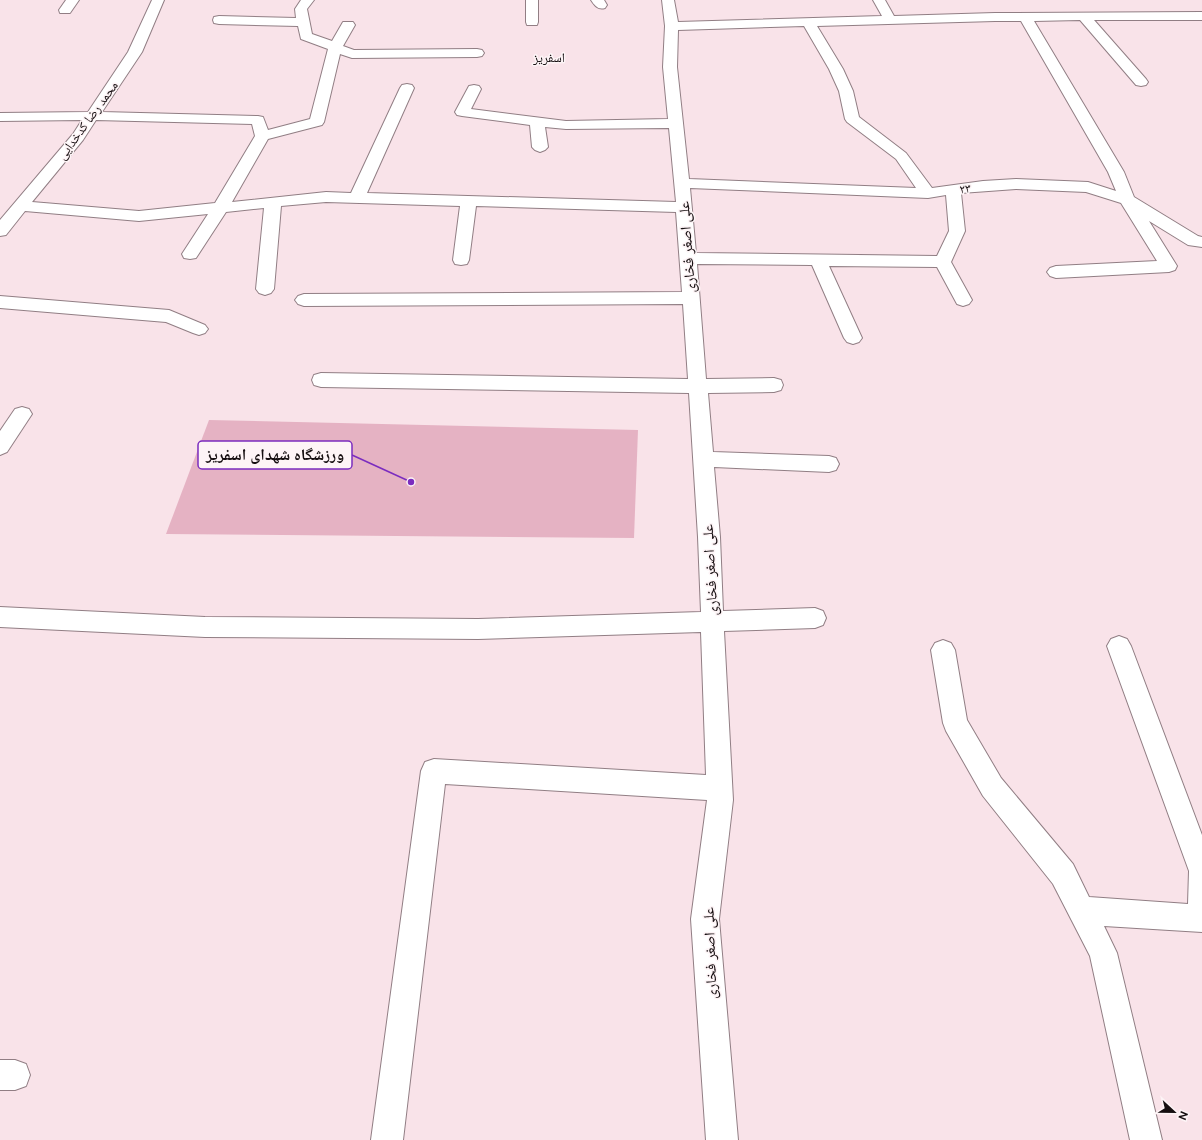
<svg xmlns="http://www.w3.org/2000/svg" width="1202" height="1140" font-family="Figtree,'Noto Naskh Arabic',sans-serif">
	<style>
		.green { fill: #e5b2c3 }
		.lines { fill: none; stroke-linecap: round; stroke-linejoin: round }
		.minor-casing { stroke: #917e84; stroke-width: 2 }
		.minor { fill: #fff; fill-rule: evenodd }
		.labels { text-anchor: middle; stroke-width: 3; stroke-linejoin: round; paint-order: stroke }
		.far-neighbourhood-label { font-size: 13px; fill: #150e10; stroke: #fdf4f6 }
		.far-street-label { font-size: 13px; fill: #150e10; stroke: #fdf4f6 }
		.street-label { font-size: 15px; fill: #150e10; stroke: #fdf4f6 }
		.leader { fill: none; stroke: #7b2cbf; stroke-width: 1.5 }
		.callout-dot { fill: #7b2cbf; stroke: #fdf4f6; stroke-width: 1.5 }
		.callout { fill: #fdf4f6; stroke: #7b2cbf; stroke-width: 1.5 }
		.callout-label { font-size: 16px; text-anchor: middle; font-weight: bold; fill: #150e10 }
	</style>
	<rect width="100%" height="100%" fill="#f9e3e9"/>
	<!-- green -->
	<polygon class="green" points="209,420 638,430 634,538 166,534"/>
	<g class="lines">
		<!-- minor casing -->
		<g class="minor-casing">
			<g id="minor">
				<polygon points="66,0 79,0 70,13 60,13 59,10"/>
				<path d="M152,0H164L142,52L102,112L258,116L263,117L268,130L310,119L328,49L301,39L298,26L219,24L214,23L213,20L214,17L219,16L296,18L295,9L301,0H314L307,9L312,34L332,41L343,22H353L355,25L343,46L354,50L477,49L482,50L484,53L482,56L477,57L352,58L340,54L324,122L322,125L268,139L232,202L326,192L351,193L400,88L402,85L407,84L412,85L414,88L367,193L676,202L669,128L566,129L545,127L548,147L545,150L540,152L535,150L532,147L530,125L462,116L457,115L455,112L469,86L474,85L479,86L481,89L471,109L566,121L668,119L663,67L665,26L662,0H674L678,22L882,16L873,0H885L894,16L995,13L1202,12V20H1094L1146,79L1148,82L1146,85L1141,86L1136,85L1080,20L1034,21L1124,172L1134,197L1198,236L1202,237V247L1188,245L1149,221L1177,266L1175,270L1169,272L1056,278L1050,276L1047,272L1050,268L1056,266L1157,261L1121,203L1086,192L1016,189L961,193L965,231L951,262L972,300L969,304L963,306L957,304L937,267L829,266L862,338L859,342L853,344L847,342L844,338L812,265L697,264L706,379L774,378L781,380L783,385L781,390L774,392L708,393L713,452L829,456L836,458L839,464L836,470L829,472L714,467L720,537L723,611L815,608L823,611L826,618L823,625L815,628L724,631L733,800L719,919L738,1140H706L691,919L707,800L445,784L403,1140H371L421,771L425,762L434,759L706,775L701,632L478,639L205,637L0,627V607L205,617L478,619L701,612L698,537L689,393L321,387L314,385L312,380L314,375L321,373L688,379L683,304L304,306L298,304L295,300L298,296L304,294L682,292L676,212L476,206L469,260L467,264L461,265L455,264L453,260L460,206L326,202L281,206L274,289L271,293L265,295L259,293L256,289L264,208L226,212L196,258L190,259L184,258L182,254L208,214L139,221L25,211L6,235L0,236V220L73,134L82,120L0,121V113L88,112L128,52ZM995,21H1021L1108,172L1116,191L1088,182L1016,179L983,181L932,188L906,153L859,117L853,91L843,69L817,26ZM804,26L829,69L839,91L845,119L847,122L896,159L916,188L689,179L677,67L678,30ZM96,120L252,124L255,136L215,203L139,211L32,202L83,140ZM690,188L928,198L946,195L949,231L937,256L696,253Z"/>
				<polygon points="526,0 538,0 538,22 537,25 527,25 526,22"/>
				<path d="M591,0H604L607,5L605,8C598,10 595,6 591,0Z"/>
				<polygon points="0,296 169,310 205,325 208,329 205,333 199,335 193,333 166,322 0,308"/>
				<polygon points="22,407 29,409 32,414 7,452 0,455 0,431 15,409"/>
				<polygon points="1119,636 1127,639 1131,646 1202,835 1202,932 1104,926 1117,953 1162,1140 1130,1140 1090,956 1053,884 983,796 946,731 943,723 931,650 935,643 943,640 951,643 955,650 967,720 1001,778 1073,864 1089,897 1188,904 1189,871 1107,646 1111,639"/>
				<polygon points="0,1060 15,1060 26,1064 30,1075 26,1086 15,1090 0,1090"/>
			</g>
		</g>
		<!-- minor -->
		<use href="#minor" class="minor"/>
	</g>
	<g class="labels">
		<!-- far-neighbourhood labels -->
		<g class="far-neighbourhood-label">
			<text x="549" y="62">اسفریز</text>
		</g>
		<!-- far-street labels -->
		<g class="far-street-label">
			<text transform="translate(87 120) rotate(-54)" y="5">محمد رضا کدخدایی</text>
			<text transform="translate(965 188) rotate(-8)" y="5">۲۳</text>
		</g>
		<!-- street labels -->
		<g class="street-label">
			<text transform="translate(687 247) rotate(-94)" y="5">علی اصغر فخاری</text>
			<text transform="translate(710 570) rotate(-93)" y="5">علی اصغر فخاری</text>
			<text transform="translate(710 953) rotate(-92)" y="5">علی اصغر فخاری</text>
		</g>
	</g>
	<!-- callouts -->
	<path class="leader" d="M411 482L352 455"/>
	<circle class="callout-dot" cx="411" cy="482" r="4"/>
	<rect class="callout" x="198" y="441" width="154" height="28" rx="4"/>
	<g class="callout-label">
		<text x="275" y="460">ورزشگاه شهدای اسفریز</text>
	</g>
	<!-- north arrow -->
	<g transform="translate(1174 1112) rotate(112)" stroke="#fdf4f6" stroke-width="3" paint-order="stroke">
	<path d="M0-3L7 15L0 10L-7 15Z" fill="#150e10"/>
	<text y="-6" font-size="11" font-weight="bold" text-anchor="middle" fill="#150e10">N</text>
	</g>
</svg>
